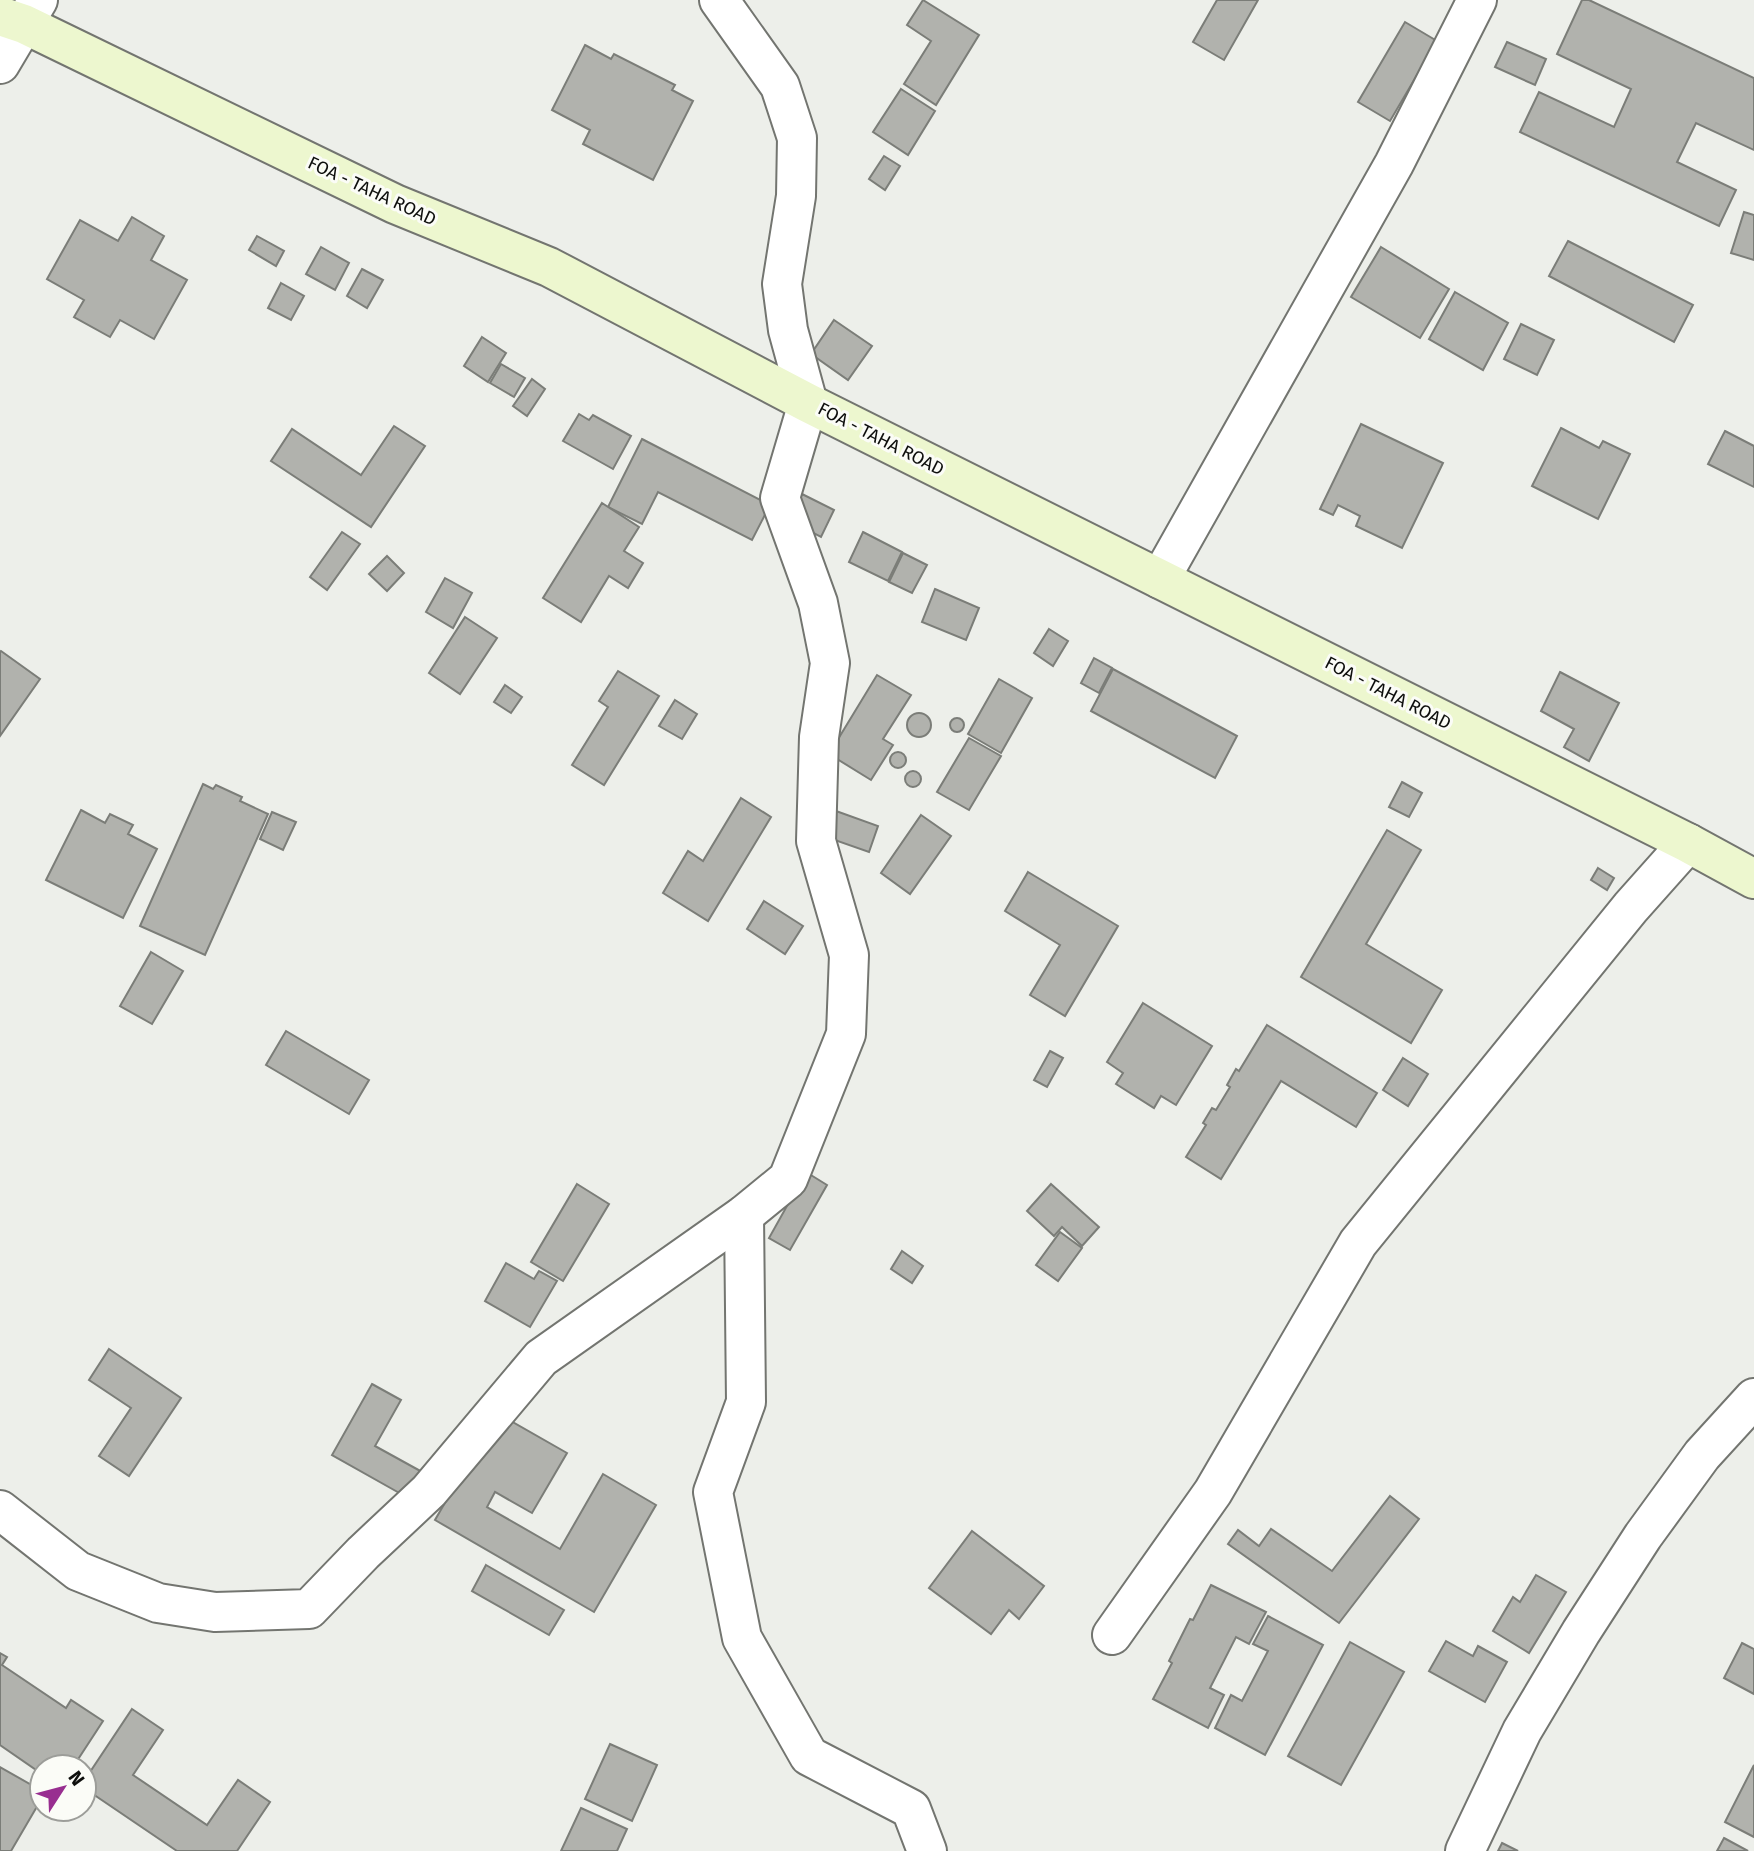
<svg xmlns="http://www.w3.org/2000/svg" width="1754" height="1851" font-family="'Fira Sans',sans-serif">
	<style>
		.building { fill: #b1b2ad; stroke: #7b7d78; stroke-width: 2 }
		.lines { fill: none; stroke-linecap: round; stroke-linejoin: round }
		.street-casing { stroke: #737570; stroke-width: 42 }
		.secondary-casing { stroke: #737570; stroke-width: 42 }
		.street { stroke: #fff; stroke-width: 38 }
		.secondary { stroke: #edf7cf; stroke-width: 38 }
		.labels { text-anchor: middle; stroke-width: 6; stroke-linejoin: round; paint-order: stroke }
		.street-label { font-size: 18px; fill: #0e0f0d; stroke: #fbfcf7 }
	</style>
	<rect width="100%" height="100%" fill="#edefea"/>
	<!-- building -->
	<g class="building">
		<polygon points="923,0 979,35 936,105 904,84 931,41 907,25"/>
		<polygon points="1217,0 1258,0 1224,60 1193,42"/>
		<polygon points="1582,0 1589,0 1754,78 1754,150 1696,123 1677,162 1736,190 1719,226 1520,132 1539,92 1614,127 1631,89 1557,54"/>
		<polygon points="1405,22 1437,41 1390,121 1358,102"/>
		<polygon points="1507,42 1546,59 1535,85 1495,67"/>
		<polygon points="585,45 611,59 614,54 675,85 672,90 693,101 653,180 583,144 590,130 552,110"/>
		<polygon points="901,89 935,111 908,155 873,132"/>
		<polygon points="884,156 900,166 885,190 869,179"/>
		<polygon points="1744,212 1754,215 1754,260 1731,253"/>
		<polygon points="132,217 164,236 151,260 187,280 154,339 120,320 110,337 74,317 84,300 47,279 80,220 118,241"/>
		<polygon points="257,236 284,251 276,266 249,250"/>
		<polygon points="1568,241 1693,305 1674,342 1549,276"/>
		<polygon points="321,247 349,263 335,290 306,274"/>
		<polygon points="1381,247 1449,289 1420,338 1351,297"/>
		<polygon points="362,269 383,280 367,308 347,296"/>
		<polygon points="281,283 304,296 291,320 268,308"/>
		<polygon points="1455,292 1508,323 1483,370 1429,339"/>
		<polygon points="834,320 872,346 848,380 811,354"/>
		<polygon points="1521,324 1554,340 1537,375 1504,359"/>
		<polygon points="482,337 506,353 488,382 464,366"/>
		<polygon points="501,364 525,378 514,397 490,383"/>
		<polygon points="532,379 545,389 527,416 513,406"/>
		<polygon points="579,414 589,420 593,415 631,436 613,469 563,441"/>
		<polygon points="1361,424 1443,463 1402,548 1356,526 1360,516 1338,505 1333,515 1320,509"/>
		<polygon points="394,426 425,446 371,527 271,461 292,429 361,475"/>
		<polygon points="1561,428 1599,448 1603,441 1630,454 1598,519 1532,486"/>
		<polygon points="1725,431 1754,446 1754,487 1708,464"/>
		<polygon points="642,439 770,505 752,540 658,492 642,524 608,507"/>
		<polygon points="802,494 834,510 821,537 792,522 795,510"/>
		<polygon points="602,503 639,527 624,551 643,563 628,588 609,576 581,622 543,598"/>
		<polygon points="342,532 360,544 327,590 310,577"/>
		<polygon points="863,532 902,552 888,581 849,562"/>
		<polygon points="903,553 927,565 912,593 889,582"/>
		<polygon points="387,556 404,573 387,591 369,574"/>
		<polygon points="445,578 472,593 453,628 426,612"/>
		<polygon points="935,589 979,608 966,640 922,622"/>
		<polygon points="465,617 497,638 460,694 429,673"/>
		<polygon points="1049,629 1068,641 1053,666 1034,653"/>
		<polygon points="1,651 40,679 0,736 0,652"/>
		<polygon points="1094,658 1112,668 1099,693 1081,683"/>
		<polygon points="1113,669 1237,736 1215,778 1091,711"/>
		<polygon points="618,671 659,696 604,785 572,765 608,707 599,701"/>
		<polygon points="1560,672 1619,703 1589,761 1564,747 1574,729 1541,711"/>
		<polygon points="877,675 911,695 883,739 893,745 871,780 829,754"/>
		<polygon points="999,679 1032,698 1001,753 968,734"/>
		<polygon points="505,685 522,697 511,713 494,702"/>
		<polygon points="675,700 697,714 682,739 659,726"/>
		<circle cx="919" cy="725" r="12"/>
		<circle cx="957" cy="725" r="7"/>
		<polygon points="969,738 1001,756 969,810 937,792"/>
		<circle cx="898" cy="760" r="8"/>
		<circle cx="913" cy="779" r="8"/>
		<polygon points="1402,782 1422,793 1409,817 1389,807"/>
		<polygon points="203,784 213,789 216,785 242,797 240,801 268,814 205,955 140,926"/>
		<polygon points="741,798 771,817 708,921 663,893 688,851 703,861"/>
		<polygon points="81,810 105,823 110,814 133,825 128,834 157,849 123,918 46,880"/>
		<polygon points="836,811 878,826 869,852 826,837"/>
		<polygon points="272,812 296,822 283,850 260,839"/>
		<polygon points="921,815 951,836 910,894 881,873"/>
		<polygon points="1387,830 1421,850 1366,944 1442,990 1411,1043 1301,977"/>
		<polygon points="1598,868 1614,878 1607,890 1591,880"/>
		<polygon points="1028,872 1118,926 1065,1016 1030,995 1060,945 1005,911"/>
		<polygon points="764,901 803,926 785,954 747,929"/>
		<polygon points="151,952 183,971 152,1024 120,1006"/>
		<polygon points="1143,1003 1212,1046 1176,1105 1161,1096 1154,1108 1116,1084 1123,1073 1107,1062"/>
		<polygon points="1267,1025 1377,1093 1356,1127 1281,1081 1221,1179 1186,1157 1206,1125 1203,1123 1212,1108 1216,1110 1230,1087 1227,1085 1236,1069 1239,1071"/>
		<polygon points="286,1031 369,1080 349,1114 266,1065"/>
		<polygon points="1050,1051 1063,1058 1047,1087 1034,1080"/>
		<polygon points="1403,1058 1428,1074 1408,1106 1383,1090"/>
		<polygon points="806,1172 827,1185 790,1250 769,1238"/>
		<polygon points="577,1184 609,1204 563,1281 531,1262"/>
		<polygon points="1051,1184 1099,1227 1082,1246 1062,1227 1054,1236 1027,1211"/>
		<polygon points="1060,1232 1082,1248 1058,1281 1036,1265"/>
		<polygon points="902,1251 923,1266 912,1283 891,1269"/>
		<polygon points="506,1263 534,1279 539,1271 557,1281 530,1327 485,1301"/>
		<polygon points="109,1349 181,1398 129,1476 99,1456 131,1408 89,1380"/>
		<polygon points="372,1384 401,1400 375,1446 424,1473 410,1499 332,1455"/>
		<polygon points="497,1413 567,1453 532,1513 495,1492 487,1507 560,1549 603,1474 656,1505 594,1612 435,1520"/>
		<polygon points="1390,1496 1419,1519 1339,1623 1228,1544 1238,1530 1259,1546 1271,1529 1332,1571"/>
		<polygon points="972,1531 1044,1586 1019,1619 1009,1610 991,1634 929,1588"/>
		<polygon points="486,1565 564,1610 549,1635 472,1591"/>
		<polygon points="1536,1575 1566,1592 1529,1653 1493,1631 1513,1597 1520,1602"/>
		<polygon points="1211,1585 1266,1612 1249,1644 1236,1637 1210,1688 1224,1695 1208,1728 1153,1699 1172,1663 1169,1661 1190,1619 1193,1620"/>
		<polygon points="1268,1616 1323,1645 1265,1755 1215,1728 1231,1695 1242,1701 1268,1651 1253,1644"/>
		<polygon points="1446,1641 1473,1656 1478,1646 1507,1662 1485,1702 1429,1671"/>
		<polygon points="1350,1642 1404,1672 1341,1785 1288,1756"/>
		<polygon points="1742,1643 1754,1649 1754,1694 1724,1678"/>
		<polygon points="0,1653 7,1657 2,1665 66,1708 71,1700 103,1721 73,1767 42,1767 42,1774 0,1745"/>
		<polygon points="132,1709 163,1730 133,1775 207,1825 238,1780 270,1802 237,1851 177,1851 84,1788 84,1781"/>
		<polygon points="610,1744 657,1765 632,1821 585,1799"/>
		<polygon points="1754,1765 1754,1837 1725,1822"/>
		<polygon points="0,1767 42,1791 42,1798 11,1851 0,1851"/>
		<polygon points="581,1808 627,1829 617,1851 561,1851"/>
		<polygon points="1724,1838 1748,1851 1717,1851"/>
		<polygon points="1502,1843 1518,1851 1498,1851"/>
	</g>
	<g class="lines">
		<!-- street casing -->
		<g class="street-casing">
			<g id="street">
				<polyline points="0,64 38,0"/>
				<polyline points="1160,579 1394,164 1477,0"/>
				<polyline points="744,1215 746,1402 713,1492 742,1638 809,1756 911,1809 927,1851"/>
				<polyline points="0,1510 78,1571 158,1603 215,1612 309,1609 363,1553 429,1491 541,1358 744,1215 788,1179 846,1034 849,955 816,841 819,737 830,663 818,603 780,498 808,403 788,330 782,284 796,196 797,138 780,86 719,0"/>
				<polyline points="1112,1635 1213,1492 1358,1243 1631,907 1688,843"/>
				<polyline points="1465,1851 1522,1731 1581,1632 1643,1536 1702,1455 1754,1398"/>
			</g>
		</g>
		<!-- secondary casing -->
		<g class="secondary-casing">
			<polyline id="secondary" points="0,16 24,24 395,204 549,267 808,403 1688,843 1754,879"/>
		</g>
		<!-- street -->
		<use href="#street" class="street"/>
		<!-- secondary -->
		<use href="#secondary" class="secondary"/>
	</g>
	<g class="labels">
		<!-- street labels -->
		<g class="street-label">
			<text transform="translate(372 191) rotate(25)" y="6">FOA - TAHA ROAD</text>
			<text transform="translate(881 439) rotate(27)" y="6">FOA - TAHA ROAD</text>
			<text transform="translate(1388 693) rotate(27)" y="6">FOA - TAHA ROAD</text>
		</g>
	</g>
	<!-- north arrow -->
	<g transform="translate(63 1788) rotate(54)"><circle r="33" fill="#fbfcf7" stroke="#9c9d99" stroke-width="2"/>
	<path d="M0-5L12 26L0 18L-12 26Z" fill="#982e90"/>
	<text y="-10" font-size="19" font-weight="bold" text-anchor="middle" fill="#0e0f0d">N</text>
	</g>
</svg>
